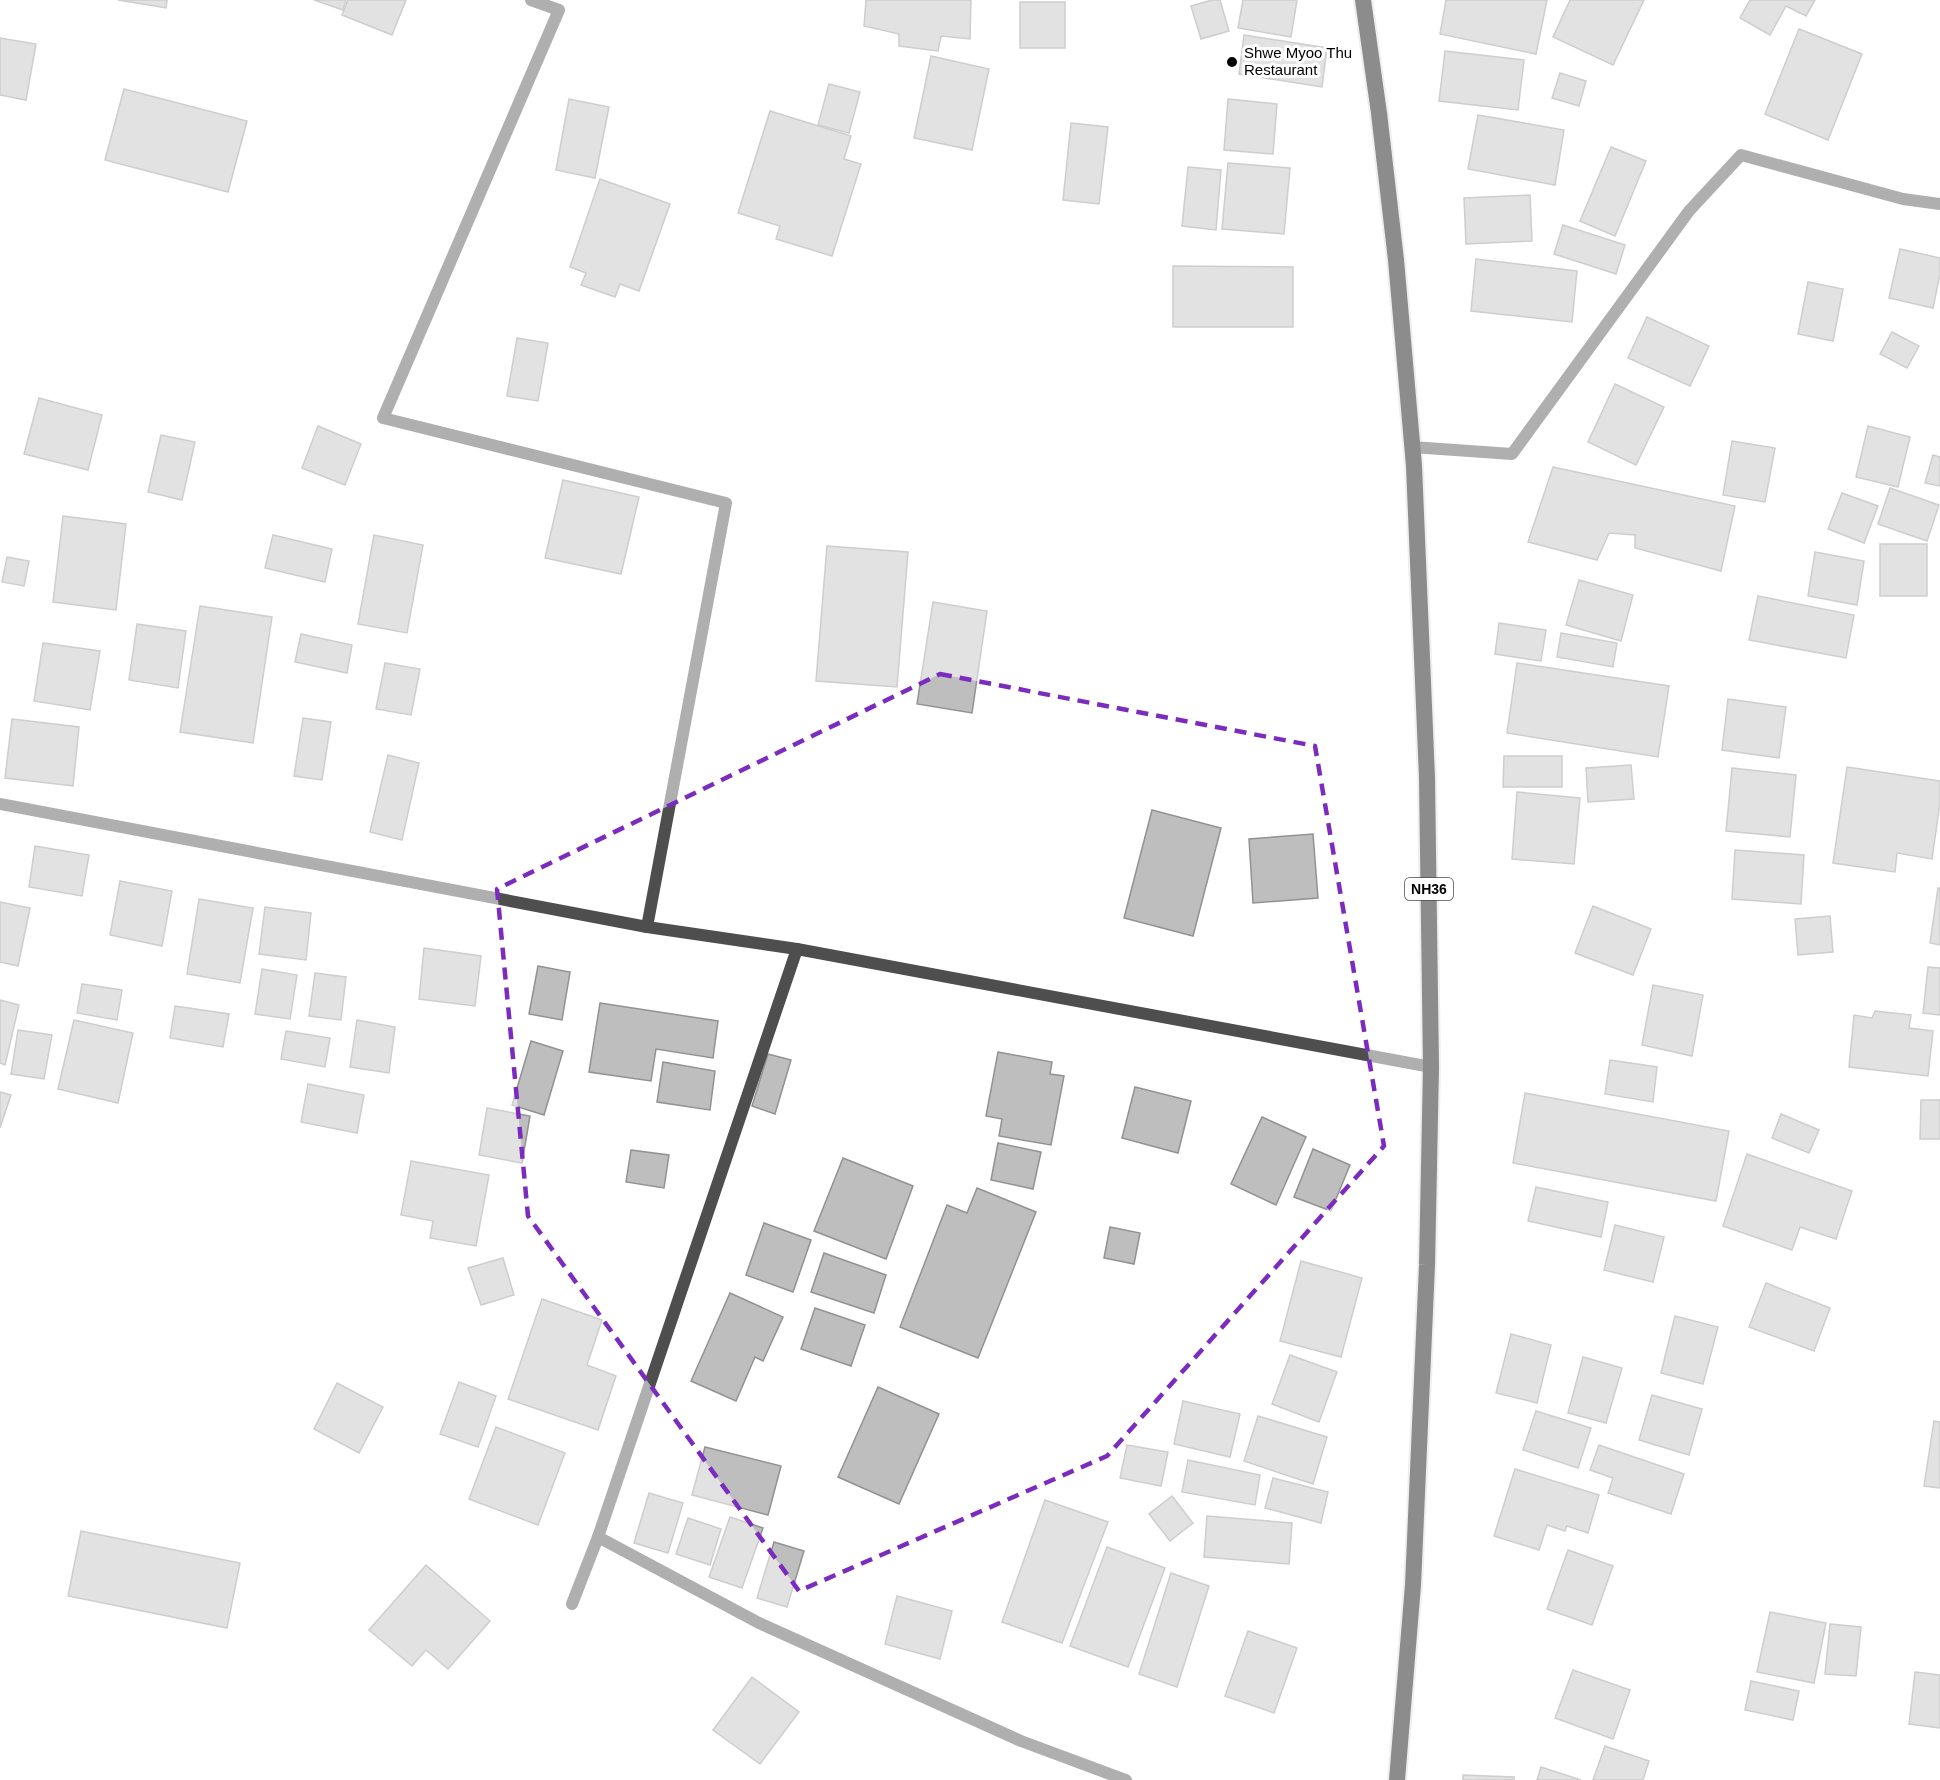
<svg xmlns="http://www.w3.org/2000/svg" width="1940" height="1780" font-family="Helvetica,sans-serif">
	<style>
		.building { fill: #bebebe; stroke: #929292; stroke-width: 1.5 }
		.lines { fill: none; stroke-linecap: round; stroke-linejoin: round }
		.trunk-casing { stroke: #dbdbdb; stroke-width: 20 }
		.minor { stroke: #4e4e4e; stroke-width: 12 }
		.trunk { stroke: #000; stroke-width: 16 }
		.marked { fill: none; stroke: #7b2cbf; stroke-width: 4.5; stroke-dasharray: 12 8; stroke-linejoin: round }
		.poi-dot { fill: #000; stroke: #fff; stroke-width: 2 }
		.labels { text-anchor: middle; stroke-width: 6; stroke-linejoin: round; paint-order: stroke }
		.shield { fill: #fff; stroke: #4c4c4c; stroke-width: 1.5 }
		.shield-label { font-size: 14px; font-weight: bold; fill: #000 }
		.poi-label { font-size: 15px; fill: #000; stroke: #fff; text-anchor: start }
	</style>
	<rect width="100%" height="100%" fill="#fff"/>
	<!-- building -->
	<g class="building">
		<polygon points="118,0 167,0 166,8"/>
		<polygon points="314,0 346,0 343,10"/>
		<polygon points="348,0 406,0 392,35 342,15"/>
		<polygon points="866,0 971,0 970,39 941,36 938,51 899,46 899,34 864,26"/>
		<polygon points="1212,0 1220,0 1229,31 1201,39 1191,6"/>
		<polygon points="1243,0 1297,0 1291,37 1238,28"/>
		<polygon points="1446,0 1547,0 1536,54 1440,34"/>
		<polygon points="1570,0 1644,0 1613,65 1553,37"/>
		<polygon points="1750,0 1815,0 1806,16 1786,6 1770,35 1740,18"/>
		<rect x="1020" y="2" width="45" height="46"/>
		<polygon points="1799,29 1862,54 1828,140 1765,114"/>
		<polygon points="1244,35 1327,48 1322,87 1239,74"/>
		<polygon points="0,38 36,44 26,100 0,95"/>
		<polygon points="1445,51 1524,60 1518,110 1439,101"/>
		<polygon points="931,56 989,69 972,150 914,138"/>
		<polygon points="1560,73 1586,81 1579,106 1552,98"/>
		<polygon points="829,84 860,92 849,133 818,125"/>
		<polygon points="124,89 247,121 228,192 105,160"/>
		<polygon points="569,99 609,107 595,178 556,170"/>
		<polygon points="1228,99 1277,104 1273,154 1224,150"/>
		<polygon points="770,111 851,136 844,159 861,164 832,256 776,239 780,226 738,213"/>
		<polygon points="1478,115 1564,130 1555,185 1468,169"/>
		<polygon points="1071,123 1108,127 1099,204 1063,200"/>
		<polygon points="1611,147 1646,161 1615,236 1580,221"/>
		<polygon points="1228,163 1290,168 1284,234 1222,229"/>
		<polygon points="1188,167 1221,170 1216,230 1182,226"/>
		<polygon points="600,179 670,204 639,291 620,284 615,297 581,285 586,273 570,267"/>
		<polygon points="1530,195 1532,241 1466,244 1464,198"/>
		<polygon points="1563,225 1625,245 1616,274 1554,254"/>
		<polygon points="1900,249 1940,258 1940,274 1933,308 1889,298"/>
		<polygon points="1476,259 1577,271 1572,322 1471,311"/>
		<polygon points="1173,266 1293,267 1293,327 1173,327"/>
		<polygon points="1808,282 1843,289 1833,341 1798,334"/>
		<polygon points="1647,317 1709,346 1690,386 1628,358"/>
		<polygon points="1892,332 1919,346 1907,368 1880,354"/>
		<polygon points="517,338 548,343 538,401 507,396"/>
		<polygon points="1615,384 1664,407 1636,465 1588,442"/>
		<polygon points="39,398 102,415 88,470 24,454"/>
		<polygon points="318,426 361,444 345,485 302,468"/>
		<polygon points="1868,426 1910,437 1898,487 1856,477"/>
		<polygon points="161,435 195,442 182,500 148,492"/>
		<polygon points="1732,441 1775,448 1765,502 1723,495"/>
		<polygon points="1933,455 1940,457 1940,486 1925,483"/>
		<polygon points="1553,467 1735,506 1721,571 1635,548 1635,535 1609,533 1597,560 1528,542"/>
		<polygon points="563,480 639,497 621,574 545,558"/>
		<polygon points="1890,488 1939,505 1927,541 1878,524"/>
		<polygon points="1842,493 1878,506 1864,543 1828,529"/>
		<polygon points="63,516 126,524 116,610 53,602"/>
		<polygon points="273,535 332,549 325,582 265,568"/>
		<polygon points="374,535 423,545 407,633 358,624"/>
		<rect x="1880" y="544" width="47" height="52"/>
		<polygon points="827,546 908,552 897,687 816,681"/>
		<polygon points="1815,552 1864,561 1857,605 1808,596"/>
		<polygon points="7,557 29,561 24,586 2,582"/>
		<polygon points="1579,580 1633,595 1621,641 1566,625"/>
		<polygon points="1758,596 1854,615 1846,658 1749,640"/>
		<polygon points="933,602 987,611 972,713 917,704"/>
		<polygon points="200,606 272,617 253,743 180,732"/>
		<polygon points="1499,623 1546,630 1541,661 1495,654"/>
		<polygon points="137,624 186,631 178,688 129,680"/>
		<polygon points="1561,633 1617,643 1613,667 1557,657"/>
		<polygon points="301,634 352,645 347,673 295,662"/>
		<polygon points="43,643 100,651 90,710 34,701"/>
		<polygon points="385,663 420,669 411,715 376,709"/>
		<polygon points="1517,663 1669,686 1658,757 1507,733"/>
		<polygon points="1728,699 1786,707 1779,758 1722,750"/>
		<polygon points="303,718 331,722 322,780 294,776"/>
		<polygon points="12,719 79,727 73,786 5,778"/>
		<polygon points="388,755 419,763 402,840 370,832"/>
		<polygon points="1504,756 1562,756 1562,787 1503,787"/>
		<polygon points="1631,765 1634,799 1588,802 1586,768"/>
		<polygon points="1847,767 1940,781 1940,803 1932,859 1897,853 1895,872 1833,863"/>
		<polygon points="1732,768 1796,775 1790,837 1726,831"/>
		<polygon points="1517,792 1580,798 1574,864 1512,859"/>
		<polygon points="1152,810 1221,828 1193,936 1124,918"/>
		<polygon points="1313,834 1318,898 1253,903 1249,839"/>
		<polygon points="35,846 89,855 82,896 29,887"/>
		<polygon points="1735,850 1804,855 1801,904 1732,899"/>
		<polygon points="120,881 172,891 162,946 110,935"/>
		<polygon points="1938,888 1940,888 1940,945 1930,943"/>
		<polygon points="199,899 253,908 240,983 187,974"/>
		<polygon points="0,902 30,908 18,966 0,962"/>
		<polygon points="1593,906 1651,929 1633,975 1575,953"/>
		<polygon points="265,907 311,913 306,960 259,954"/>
		<polygon points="1830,916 1833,952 1798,955 1795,919"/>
		<polygon points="424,948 481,956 475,1006 419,999"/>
		<polygon points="538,966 570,972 562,1020 529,1014"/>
		<polygon points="1928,967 1940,968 1940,1015 1923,1013"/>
		<polygon points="262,969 297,975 290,1019 255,1014"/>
		<polygon points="315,973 346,977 341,1020 309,1016"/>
		<polygon points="82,984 122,990 117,1020 77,1013"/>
		<polygon points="1653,985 1703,995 1692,1056 1642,1045"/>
		<polygon points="0,1000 19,1005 5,1065 0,1063"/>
		<polygon points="600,1003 718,1021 713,1058 656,1049 651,1081 589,1072"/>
		<polygon points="175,1006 229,1014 223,1047 170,1038"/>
		<polygon points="1875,1011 1911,1015 1909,1028 1933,1031 1928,1076 1849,1067 1854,1015 1872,1018"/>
		<polygon points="74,1020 133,1033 118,1103 58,1089"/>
		<polygon points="357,1020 395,1027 389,1073 350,1067"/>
		<polygon points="18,1030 52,1035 44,1079 11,1074"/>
		<polygon points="286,1031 330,1038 325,1067 281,1059"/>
		<polygon points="531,1041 563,1051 544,1115 512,1105"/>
		<polygon points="998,1052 1052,1062 1050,1074 1064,1076 1051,1145 999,1136 1002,1119 986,1116"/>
		<polygon points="768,1054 791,1060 775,1114 752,1106"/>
		<polygon points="1610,1060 1657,1067 1653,1102 1605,1094"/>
		<polygon points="663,1062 715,1071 710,1110 657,1102"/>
		<polygon points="308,1084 364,1095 357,1133 301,1122"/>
		<polygon points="1135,1087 1191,1101 1178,1153 1122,1138"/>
		<polygon points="0,1092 11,1095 0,1128"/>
		<polygon points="1525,1093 1729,1131 1716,1201 1513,1163"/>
		<polygon points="1921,1100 1940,1100 1940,1139 1920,1139"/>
		<polygon points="487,1108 530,1116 522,1163 479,1155"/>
		<polygon points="1781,1114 1819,1130 1809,1153 1772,1138"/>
		<polygon points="1262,1117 1306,1137 1276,1205 1231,1184"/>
		<polygon points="998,1143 1041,1152 1033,1189 991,1180"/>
		<polygon points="1313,1149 1350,1165 1331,1211 1294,1197"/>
		<polygon points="631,1150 669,1155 664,1188 626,1182"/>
		<polygon points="1747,1154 1852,1191 1836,1239 1800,1227 1792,1250 1723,1226"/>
		<polygon points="843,1158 913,1186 886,1259 814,1231"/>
		<polygon points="411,1161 489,1175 476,1246 430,1238 433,1221 401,1215"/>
		<polygon points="1536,1187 1608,1202 1601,1237 1528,1221"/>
		<polygon points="977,1188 1036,1212 978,1358 900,1327 947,1205 967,1213"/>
		<polygon points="764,1223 811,1240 793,1292 746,1275"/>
		<polygon points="1615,1225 1664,1237 1653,1282 1604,1270"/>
		<polygon points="1110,1227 1140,1233 1134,1264 1104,1258"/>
		<polygon points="824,1253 886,1275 874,1313 811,1292"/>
		<polygon points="503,1258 514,1295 481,1305 468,1268"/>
		<polygon points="1301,1261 1362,1278 1341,1357 1280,1341"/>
		<polygon points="1766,1283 1830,1308 1814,1351 1749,1327"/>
		<polygon points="730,1293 783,1317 763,1361 755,1357 736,1401 691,1381"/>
		<polygon points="542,1299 602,1320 587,1365 616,1376 598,1430 508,1399"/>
		<polygon points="815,1308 865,1325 851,1366 801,1349"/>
		<polygon points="1675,1316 1718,1327 1703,1384 1661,1373"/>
		<polygon points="1511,1334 1551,1345 1537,1403 1496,1393"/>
		<polygon points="1290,1355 1337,1372 1319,1422 1272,1404"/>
		<polygon points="1583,1357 1622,1368 1606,1423 1568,1413"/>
		<polygon points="459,1382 496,1396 478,1447 440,1434"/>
		<polygon points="337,1383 383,1407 359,1453 314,1429"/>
		<polygon points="878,1387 939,1414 899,1504 838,1477"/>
		<polygon points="1652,1395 1702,1409 1689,1455 1639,1440"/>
		<polygon points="1183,1401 1240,1414 1230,1457 1174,1444"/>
		<polygon points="1536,1411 1591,1428 1578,1468 1523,1450"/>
		<polygon points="1258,1416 1327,1437 1313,1484 1244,1461"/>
		<polygon points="1934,1421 1940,1422 1940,1488 1924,1486"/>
		<polygon points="496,1427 565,1453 538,1525 469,1499"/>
		<polygon points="1127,1445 1168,1452 1161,1486 1120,1478"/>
		<polygon points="1599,1445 1684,1474 1671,1514 1608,1493 1613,1478 1590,1470"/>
		<polygon points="705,1447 781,1466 768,1515 692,1495"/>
		<polygon points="1188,1460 1260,1475 1255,1505 1182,1492"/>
		<polygon points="1515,1469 1599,1495 1588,1533 1567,1526 1565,1531 1547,1525 1539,1550 1494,1536"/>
		<polygon points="1273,1478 1328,1492 1321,1523 1265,1508"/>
		<polygon points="649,1493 683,1503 668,1553 634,1543"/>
		<polygon points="1172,1496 1193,1523 1170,1541 1149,1514"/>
		<polygon points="1045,1500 1108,1522 1062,1643 1002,1622"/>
		<polygon points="1207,1516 1292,1523 1289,1564 1204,1557"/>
		<polygon points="730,1517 763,1528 742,1588 709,1577"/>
		<polygon points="688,1518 721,1529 710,1565 676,1554"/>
		<polygon points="81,1531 240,1563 227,1628 68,1596"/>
		<polygon points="774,1542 804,1551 787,1607 757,1598"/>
		<polygon points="1107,1547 1165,1568 1128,1667 1070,1646"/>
		<polygon points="1568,1550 1613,1566 1592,1625 1547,1609"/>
		<polygon points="426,1565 490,1621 448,1669 426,1650 412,1666 369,1630"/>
		<polygon points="1171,1573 1209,1586 1177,1687 1139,1674"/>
		<polygon points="897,1596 952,1611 940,1659 885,1644"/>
		<polygon points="1770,1612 1826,1623 1814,1683 1757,1672"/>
		<polygon points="1830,1624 1861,1627 1856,1676 1825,1674"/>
		<polygon points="1248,1631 1297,1648 1274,1713 1225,1696"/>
		<polygon points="1573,1670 1630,1690 1613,1739 1555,1718"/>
		<polygon points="1915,1672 1940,1675 1940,1728 1909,1724"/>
		<polygon points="752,1677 799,1712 760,1764 713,1730"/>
		<polygon points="1751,1681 1799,1691 1793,1720 1745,1710"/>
		<polygon points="1605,1746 1649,1761 1643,1780 1593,1780"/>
		<polygon points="1541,1767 1581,1780 1537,1780"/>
		<polygon points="1463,1775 1514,1777 1514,1780 1463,1780"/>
	</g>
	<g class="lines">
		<!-- trunk casing -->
		<g class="trunk-casing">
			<polyline id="trunk" points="1363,0 1379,113 1396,260 1414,466 1427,778 1431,1067 1427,1265 1413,1585 1397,1780"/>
		</g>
		<!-- minor -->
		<g class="minor">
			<polyline points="531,0 559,10 383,418 726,503 647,927"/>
			<polyline points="1412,447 1512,454 1689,211 1741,155 1903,199 1940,204"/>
			<polyline points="0,804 647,927 797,949 1431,1067"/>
			<polyline points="598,1537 759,1623 1021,1741 1126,1780"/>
			<polyline points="572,1604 598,1537 797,949"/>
		</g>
		<!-- trunk -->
		<use href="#trunk" class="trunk"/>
	</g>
	<!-- marked area -->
	<path d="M0 0H1940V1780H0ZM940,674L1315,746L1384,1146L1107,1456L799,1591L528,1216L497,889Z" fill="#fff" fill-opacity=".55" fill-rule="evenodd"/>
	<path class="marked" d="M940,674L1315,746L1384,1146L1107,1456L799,1591L528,1216L497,889Z"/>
	<!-- markers -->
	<circle class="poi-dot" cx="1232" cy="62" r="6"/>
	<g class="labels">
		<!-- shield labels -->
		<rect class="shield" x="1405" y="878" width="48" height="22" rx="4.5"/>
		<g class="shield-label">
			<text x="1429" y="894">NH36</text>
		</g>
		<!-- poi labels -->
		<g class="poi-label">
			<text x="1244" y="58">Shwe Myoo Thu<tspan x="1244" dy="17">Restaurant</tspan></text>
		</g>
	</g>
</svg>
